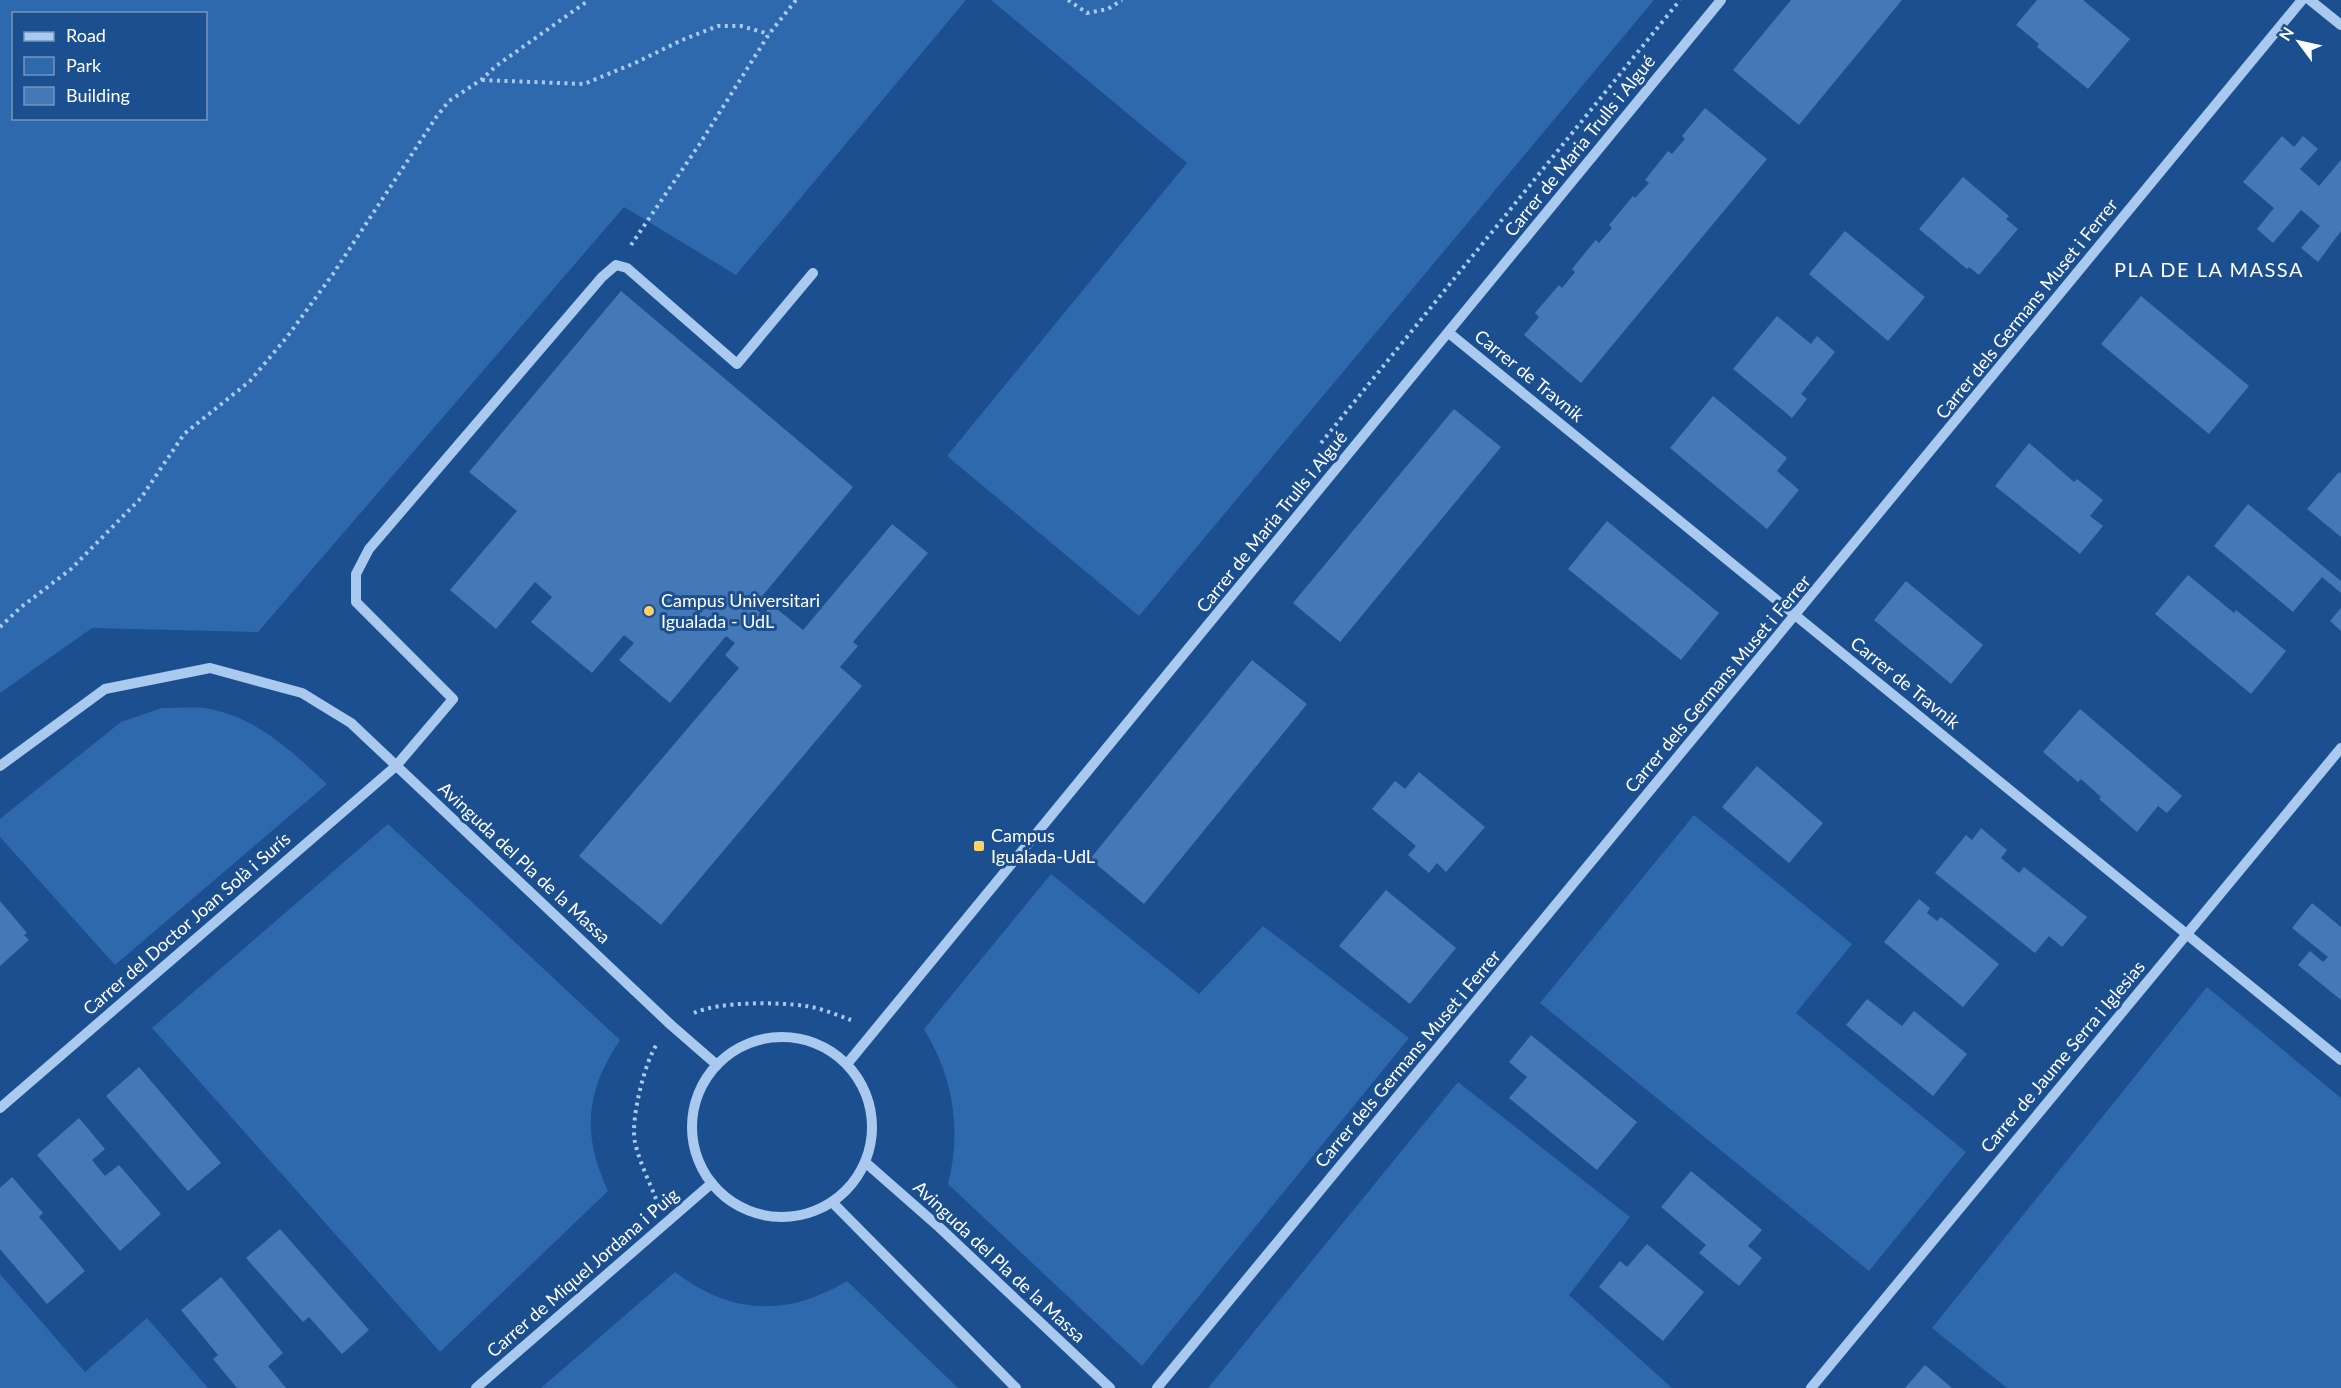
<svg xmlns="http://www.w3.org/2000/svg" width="2341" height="1388" font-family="Lato,sans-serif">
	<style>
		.green { fill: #2e69ad; fill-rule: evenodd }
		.building { fill: #4478b7 }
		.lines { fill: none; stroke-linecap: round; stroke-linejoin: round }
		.path { stroke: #a9c9ee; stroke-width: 4; stroke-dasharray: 3 4.5; stroke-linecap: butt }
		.minor { stroke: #a9c9ee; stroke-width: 10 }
		.poi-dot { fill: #ffd166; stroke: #1b4f8f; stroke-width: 2 }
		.labels { text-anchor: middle; stroke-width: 6; stroke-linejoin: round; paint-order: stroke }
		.street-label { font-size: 18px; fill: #fff; stroke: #1b4f8f }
		.poi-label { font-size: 18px; fill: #fff; stroke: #1b4f8f; text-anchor: start }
		.neighbourhood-label { font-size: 20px; letter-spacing: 1.5px; fill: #fff; stroke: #1b4f8f }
	</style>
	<rect width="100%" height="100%" fill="#1b4f8f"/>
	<!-- green -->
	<g class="green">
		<path d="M0,0H966L736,275L624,207L258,632L92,628L0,693ZM14,14H206V118H14Z"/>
		<polygon points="991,0 1654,0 1139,616 947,456 1187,163"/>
		<path d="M162,708C176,708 190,707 204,708C256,716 290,750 327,784L115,965L0,837V819L121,722Z"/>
		<polygon points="1694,815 1852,944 1796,1013 1966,1152 1869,1271 1540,1003"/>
		<path d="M388,824L620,1040C585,1092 582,1135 608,1191L440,1352L152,1028Z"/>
		<path d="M1051,874L1199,994L1263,926L1409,1038L1142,1366L948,1184C962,1129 953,1077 924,1029Z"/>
		<polygon points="2207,987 2341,1098 2341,1388 2007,1388 1932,1328"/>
		<polygon points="1458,1082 1630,1217 1569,1295 1672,1388 1208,1388"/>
		<path d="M675,1272C731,1315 787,1317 847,1281L958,1388H541Z"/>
		<polygon points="0,1274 85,1372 147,1318 208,1388 0,1388"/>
	</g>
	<!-- building -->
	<g class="building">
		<polygon points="1791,0 1902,0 1799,125 1733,70"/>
		<polygon points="2037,0 2083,0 2130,39 2088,89 2037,47 2039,44 2016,25"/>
		<polygon points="1705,108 1767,159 1581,383 1524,335 1539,317 1535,313 1559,285 1562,288 1575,272 1572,269 1594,242 1596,240 1599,243 1612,228 1609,225 1633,196 1635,198 1649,183 1645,180 1668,151 1672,154 1685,139 1682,136"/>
		<polygon points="2282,136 2294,147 2303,136 2318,149 2300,169 2319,186 2341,160 2341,231 2318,262 2301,248 2320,226 2301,210 2273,243 2257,229 2274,208 2243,182"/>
		<polygon points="1963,177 2009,216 2006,219 2018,229 1979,275 1969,267 1967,269 1919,229"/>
		<polygon points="1845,231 1925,297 1888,341 1809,274"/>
		<polygon points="621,291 853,487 753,607 763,615 772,605 803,630 892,524 928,553 853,642 858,646 840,667 862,686 661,925 579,856 739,668 725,655 735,643 726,636 670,703 619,660 634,643 624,635 592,673 531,622 552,597 535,582 496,629 450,590 517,511 469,472"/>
		<polygon points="2141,296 2249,386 2209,434 2101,344"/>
		<polygon points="1777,316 1811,344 1817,336 1835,352 1801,394 1807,399 1792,418 1733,369"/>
		<polygon points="1713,396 1787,458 1777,471 1799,490 1767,529 1670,448"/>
		<polygon points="1454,409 1501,447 1340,642 1293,603"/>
		<polygon points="2029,443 2074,482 2077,479 2103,500 2090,516 2103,526 2080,554 1995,486"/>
		<polygon points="2339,472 2341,474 2341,537 2307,509"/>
		<polygon points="2248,504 2341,581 2341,593 2322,577 2293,612 2214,546"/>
		<polygon points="1607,521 1719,613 1681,660 1568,569"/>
		<polygon points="2188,575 2234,613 2236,610 2286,651 2251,694 2155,614"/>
		<polygon points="1906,581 1983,645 1951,684 1874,620"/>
		<polygon points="2341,608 2341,631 2330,621"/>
		<polygon points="1252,660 1307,704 1144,904 1090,859"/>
		<polygon points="2080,709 2182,796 2167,813 2158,806 2137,832 2099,799 2101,797 2081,779 2078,782 2043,752"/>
		<polygon points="1757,766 1823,823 1789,863 1722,807"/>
		<polygon points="1419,772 1485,827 1446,872 1437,863 1429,873 1408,855 1416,846 1372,809 1395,781 1405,789"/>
		<polygon points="1981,828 2007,850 2001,858 2019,873 2024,867 2087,917 2062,947 2049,936 2035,953 1935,873 1966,835 1972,840"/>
		<polygon points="1386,890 1456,948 1410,1004 1339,946"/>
		<polygon points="1919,899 1930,908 1927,913 1937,921 1941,917 1999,964 1963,1007 1884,942"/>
		<polygon points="0,901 27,933 24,935 29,940 0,966"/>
		<polygon points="2312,903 2341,927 2341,1000 2298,965 2310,951 2323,962 2328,957 2292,928"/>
		<polygon points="1867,999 1902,1026 1914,1011 1967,1054 1933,1096 1846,1025"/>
		<polygon points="1531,1035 1637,1122 1597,1170 1509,1098 1527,1077 1509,1062"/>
		<polygon points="139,1067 221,1163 188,1191 106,1096"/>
		<polygon points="79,1118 105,1149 92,1160 105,1176 119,1165 161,1214 120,1251 37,1155"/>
		<polygon points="1691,1171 1762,1230 1748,1246 1762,1258 1739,1286 1699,1253 1706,1245 1661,1207"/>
		<polygon points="12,1177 43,1213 39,1217 85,1271 47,1304 0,1249 0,1188"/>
		<polygon points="280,1229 369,1330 342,1354 309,1317 303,1322 246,1258"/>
		<polygon points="1647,1244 1704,1292 1663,1341 1599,1287 1620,1261 1627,1267"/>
		<polygon points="221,1277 283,1353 268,1366 286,1388 237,1388 213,1359 218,1355 181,1310"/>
		<polygon points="1925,1365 1952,1388 1905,1388"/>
	</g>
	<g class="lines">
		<!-- path -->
		<g class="path">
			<polyline points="1068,0 1087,13 1108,9 1122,0"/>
			<polyline points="482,80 584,84 635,63 682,40 718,26 741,26 769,34"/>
			<polyline points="631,245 699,145 769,34 796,0"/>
			<polyline points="1321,443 1680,0"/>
			<polyline points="0,627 20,608 71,569 141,498 184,434 250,381 287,337 333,274 437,116 449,101 481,80 496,66 589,0"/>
			<path d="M694,1013C721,1001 777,1002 806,1006C821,1008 837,1015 851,1020"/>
			<path d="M656,1199C649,1181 639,1161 635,1142C630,1121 645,1061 657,1044"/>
		</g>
		<!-- minor -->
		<g class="minor">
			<polyline points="2310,0 2341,25"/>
			<polyline points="1449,333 2341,1060"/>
			<polyline points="0,766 105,689 210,668 302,693 351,723 671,1025 717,1065"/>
			<circle cx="782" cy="1127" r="90"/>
			<polyline points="847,1064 1721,0"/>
			<polyline points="0,1108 396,766 453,699 356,602 356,574 369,549 602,277 616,265 627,268 737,364 813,273"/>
			<polyline points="865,1162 939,1227 1110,1388"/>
			<polyline points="832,1202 1016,1388"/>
			<polyline points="476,1388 712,1183"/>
			<polyline points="1157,1388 2302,0"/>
			<polyline points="1811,1388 2341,748"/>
		</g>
	</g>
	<!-- markers -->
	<g class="poi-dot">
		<circle cx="649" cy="611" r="6"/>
		<rect x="973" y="840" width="12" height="12" rx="3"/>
	</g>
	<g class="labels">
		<!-- street labels -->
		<g class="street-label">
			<text transform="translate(1580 146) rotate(-51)" y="6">Carrer de Maria Trulls i Algué</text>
			<text transform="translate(2027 309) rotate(-51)" y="6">Carrer dels Germans Muset i Ferrer</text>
			<text transform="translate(1529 376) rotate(39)" y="6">Carrer de Travnik</text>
			<text transform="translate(1272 522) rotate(-51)" y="6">Carrer de Maria Trulls i Algué</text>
			<text transform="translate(1905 683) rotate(39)" y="6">Carrer de Travnik</text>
			<text transform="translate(1718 684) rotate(-50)" y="6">Carrer dels Germans Muset i Ferrer</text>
			<text transform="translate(524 863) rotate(43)" y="6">Avinguda del Pla de la Massa</text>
			<text transform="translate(187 924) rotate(-41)" y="6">Carrer del Doctor Joan Solà i Surís</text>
			<text transform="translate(2063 1057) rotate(-50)" y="6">Carrer de Jaume Serra i Iglesias</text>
			<text transform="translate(1408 1059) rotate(-50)" y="6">Carrer dels Germans Muset i Ferrer</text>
			<text transform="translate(999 1262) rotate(43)" y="6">Avinguda del Pla de la Massa</text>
			<text transform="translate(583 1273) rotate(-41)" y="6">Carrer de Miquel Jordana i Puig</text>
		</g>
		<!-- poi labels -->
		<g class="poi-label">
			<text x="661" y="607">Campus Universitari<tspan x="661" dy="21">Igualada - UdL</tspan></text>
			<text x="991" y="842">Campus<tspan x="991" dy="21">Igualada-UdL</tspan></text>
		</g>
		<!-- neighbourhood labels -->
		<g class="neighbourhood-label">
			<text x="2209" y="277">PLA DE LA MASSA</text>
		</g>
	</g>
	<!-- legend -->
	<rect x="12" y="12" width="195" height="108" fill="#1b4f8f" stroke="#7695bc" stroke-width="1.5"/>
	<rect x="24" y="32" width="30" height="9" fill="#a9c9ee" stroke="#7695bc" stroke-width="1.5"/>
	<text x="66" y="42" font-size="18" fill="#ffffff">Road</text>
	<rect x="24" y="57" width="30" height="18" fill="#2e69ad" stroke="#7695bc" stroke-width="1.5"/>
	<text x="66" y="72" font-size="18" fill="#ffffff">Park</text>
	<rect x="24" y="87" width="30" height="18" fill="#4478b7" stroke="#7695bc" stroke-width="1.5"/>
	<text x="66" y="102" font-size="18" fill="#ffffff">Building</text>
	<!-- north arrow -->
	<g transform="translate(2299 42) rotate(303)" stroke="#1b4f8f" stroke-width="4.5" paint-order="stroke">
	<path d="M0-4.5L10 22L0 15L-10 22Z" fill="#ffffff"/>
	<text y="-9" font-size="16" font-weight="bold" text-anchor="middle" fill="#ffffff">N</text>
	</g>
</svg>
